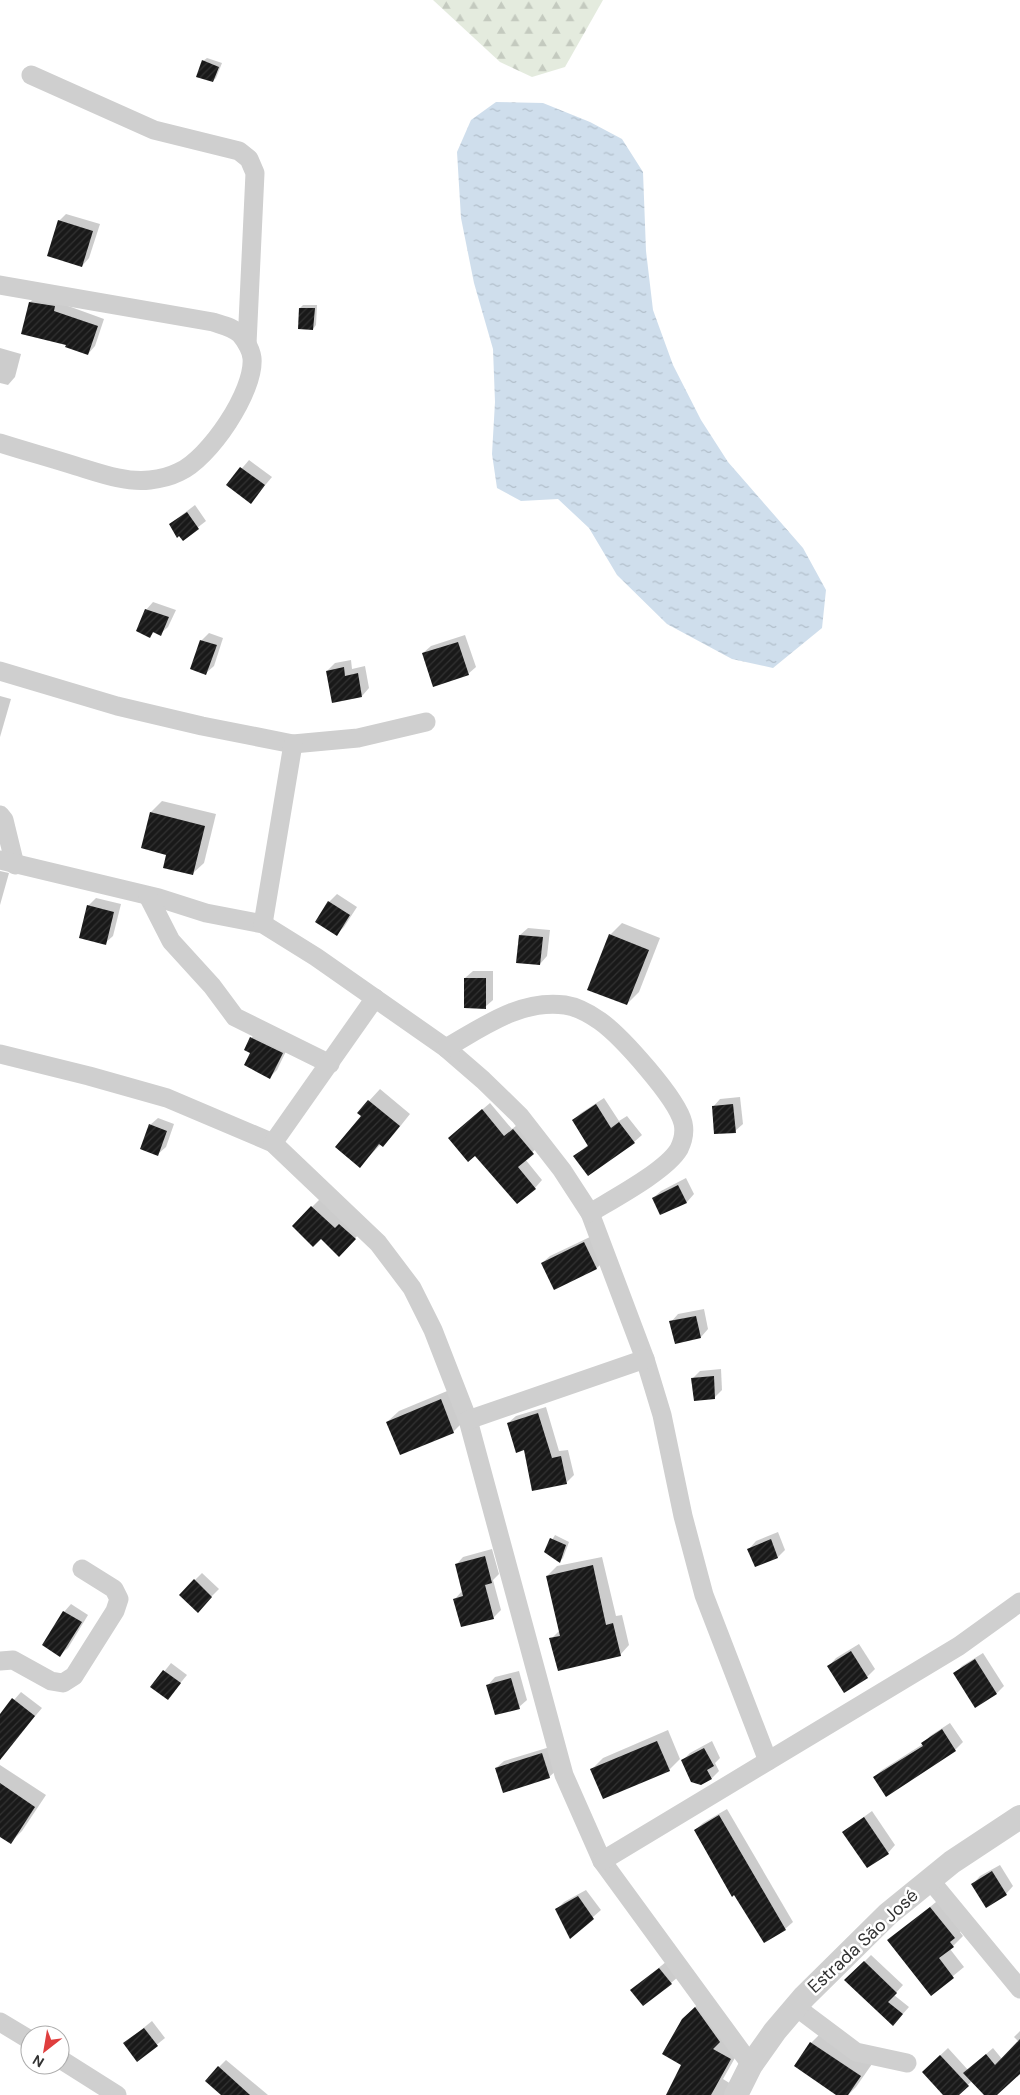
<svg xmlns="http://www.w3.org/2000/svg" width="1020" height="2095" font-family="'DM Sans',sans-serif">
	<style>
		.forest { fill: url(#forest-firs) }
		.water { fill: url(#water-ripples) }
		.shadow { fill: #0003 }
		.building { fill: url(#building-hatch) }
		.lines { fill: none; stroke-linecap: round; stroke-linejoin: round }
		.minor { stroke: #cfcfcf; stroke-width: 19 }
		.tertiary { stroke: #cfcfcf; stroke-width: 24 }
		.labels { text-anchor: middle; stroke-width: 5; stroke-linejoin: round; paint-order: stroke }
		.street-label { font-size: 18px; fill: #323232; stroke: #fff }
	</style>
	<defs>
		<pattern id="forest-firs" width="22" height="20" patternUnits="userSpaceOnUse" patternTransform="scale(1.25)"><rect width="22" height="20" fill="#e4ebde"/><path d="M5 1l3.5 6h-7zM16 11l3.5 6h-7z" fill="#c4cabf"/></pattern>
		<pattern id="water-ripples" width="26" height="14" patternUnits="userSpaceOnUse" patternTransform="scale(1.25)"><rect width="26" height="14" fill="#cfdeec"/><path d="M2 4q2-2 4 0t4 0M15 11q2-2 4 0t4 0" fill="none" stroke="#b2bfcb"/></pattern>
		<pattern id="building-hatch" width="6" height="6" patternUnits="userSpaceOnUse" patternTransform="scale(1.25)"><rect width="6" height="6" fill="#191919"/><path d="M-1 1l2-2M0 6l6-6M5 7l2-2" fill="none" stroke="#323232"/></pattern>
	</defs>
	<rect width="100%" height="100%" fill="#fff"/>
	<!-- forest -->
	<polygon class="forest" points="433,0 603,0 565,67 532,77 500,62"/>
	<!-- water -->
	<polygon class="water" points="496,102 543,103 590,122 622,139 643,172 646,251 653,310 673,365 701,420 728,462 803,548 826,590 822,628 773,668 732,659 667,624 617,575 589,528 558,499 521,501 497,488 492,454 495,402 493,349 474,283 461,218 457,152 471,120"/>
	<!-- shadow -->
	<g class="shadow">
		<polygon points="207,58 222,63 216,78 213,81 203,61"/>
		<polygon points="66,214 100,224 89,258 82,266 59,221"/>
		<polygon points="38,295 104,319 95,346 88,354 67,344 23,333 30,302"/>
		<polygon points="303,305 317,305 316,325 313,329 300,308"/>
		<polygon points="0,348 21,354 15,377 8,385 0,383"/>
		<polygon points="249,460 272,477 251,502 228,485"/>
		<polygon points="195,505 206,521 183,539 170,524"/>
		<polygon points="153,602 176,610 168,627 160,634 155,631 150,636 146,610"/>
		<polygon points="209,633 223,638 214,666 206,673 192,668 202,640"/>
		<polygon points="465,635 476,667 468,674 423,653 431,646"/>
		<polygon points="351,660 352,669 365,666 369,688 362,696 327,671 335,663"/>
		<polygon points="0,696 11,699 0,737"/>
		<polygon points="162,801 216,814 204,863 192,874 168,854 151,812"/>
		<polygon points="0,871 9,873 0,905"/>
		<polygon points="337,894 357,907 344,927 337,934 317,922 329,902"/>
		<polygon points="96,898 121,904 113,936 105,943 88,906"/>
		<polygon points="622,923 660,938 639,992 627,1004 610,935"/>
		<polygon points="528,928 550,930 547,956 540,964 520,935"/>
		<polygon points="473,971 493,971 493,1000 485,1007 465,978"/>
		<polygon points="259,1030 289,1045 277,1070 270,1077 252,1053 251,1038"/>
		<polygon points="380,1089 410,1114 394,1134 383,1145 381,1144 360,1166 362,1116 369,1101"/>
		<polygon points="740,1097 743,1124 735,1131 713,1107 720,1099"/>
		<polygon points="604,1098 619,1121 627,1116 642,1135 634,1142 575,1156 589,1144 573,1120 581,1113"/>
		<polygon points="490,1103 512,1129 521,1122 540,1145 525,1159 542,1180 535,1188 457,1131"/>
		<polygon points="158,1118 174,1124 166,1147 158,1154 150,1125"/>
		<polygon points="686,1178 694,1194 687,1202 661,1214 653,1198 661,1191"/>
		<polygon points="320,1199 362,1231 339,1255 321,1238 293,1226"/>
		<polygon points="592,1236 604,1261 597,1268 542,1263 550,1256"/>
		<polygon points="704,1309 708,1329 701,1337 671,1322 678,1314"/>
		<polygon points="721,1369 722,1390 714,1398 693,1378 700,1371"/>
		<polygon points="452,1389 465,1420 454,1431 400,1453 387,1422 399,1411"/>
		<polygon points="546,1407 559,1451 568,1450 574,1475 566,1483 524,1449 508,1423 516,1416"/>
		<polygon points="778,1532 785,1550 778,1557 749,1549 756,1541"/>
		<polygon points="555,1535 569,1542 563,1558 560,1561 545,1552"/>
		<polygon points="492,1549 499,1574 493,1580 501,1610 493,1618 455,1599 462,1591 456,1565 463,1557"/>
		<polygon points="602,1557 616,1616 622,1615 629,1645 620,1655 551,1639 560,1630 547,1576 557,1566"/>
		<polygon points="202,1573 219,1589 197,1611 180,1595"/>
		<polygon points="71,1604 88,1615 68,1648 60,1655 64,1612"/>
		<polygon points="859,1644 875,1669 867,1677 844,1691 829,1666 836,1658"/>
		<polygon points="983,1653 1004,1686 997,1693 955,1673 962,1666"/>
		<polygon points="171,1663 187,1675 168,1698 152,1687"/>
		<polygon points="519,1671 527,1700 519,1707 488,1685 495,1677"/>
		<polygon points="21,1692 42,1708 8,1748 0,1742 0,1716"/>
		<polygon points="950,1723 963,1742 955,1750 886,1796 874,1777 882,1770 923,1744 930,1736"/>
		<polygon points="668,1730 680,1759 669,1770 592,1769 603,1758"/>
		<polygon points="712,1741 720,1758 715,1763 719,1771 712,1778 682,1761 690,1753"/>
		<polygon points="550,1747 557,1770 549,1777 496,1768 504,1761"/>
		<polygon points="0,1765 46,1795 22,1831 10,1843 0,1836"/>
		<polygon points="727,1809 793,1922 785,1929 695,1830 703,1823"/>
		<polygon points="872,1811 895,1845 888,1853 843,1832"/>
		<polygon points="1000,1865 1013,1886 1006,1894 973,1884 980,1876"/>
		<polygon points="586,1890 601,1910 570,1937 557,1909 564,1902"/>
		<polygon points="941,1898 964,1927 960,1932 963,1936 950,1949 964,1967 931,1994 889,1940"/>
		<polygon points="871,1955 903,1985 894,1995 909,2007 893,2025 846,1980"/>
		<polygon points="667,1961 679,1976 671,1983 632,1990"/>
		<polygon points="705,1998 740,2049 723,2079 731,2084 726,2095 666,2095 683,2064 693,2009"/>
		<polygon points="152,2021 165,2038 138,2060 125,2043"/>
		<polygon points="823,2031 872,2064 856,2087 848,2095 839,2095 796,2066 811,2043"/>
		<polygon points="1020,2031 1020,2073 995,2095 986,2095 972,2081 957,2095 945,2095 931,2064 948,2048 968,2070 993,2048 1002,2059 1019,2042 1014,2037"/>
		<polygon points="226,2060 268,2095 223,2095 219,2067"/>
	</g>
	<!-- building -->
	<g class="building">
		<polygon points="202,60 219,67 213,82 196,77"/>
		<polygon points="58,220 93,231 82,267 47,256"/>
		<polygon points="29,302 55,306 54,311 98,326 88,355 65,347 66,345 21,334"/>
		<polygon points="299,308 315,308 313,330 298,329"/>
		<polygon points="240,467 265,485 251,504 226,485"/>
		<polygon points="187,512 199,529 183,541 179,536 177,538 169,524"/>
		<polygon points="145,609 169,617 161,636 153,632 150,638 136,631"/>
		<polygon points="200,640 217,645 206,675 190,669"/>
		<polygon points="458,642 469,675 433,687 422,653"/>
		<polygon points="344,667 345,676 358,673 362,697 332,703 326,671"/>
		<polygon points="150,812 205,826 193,875 163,868 166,855 141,848"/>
		<polygon points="328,901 350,915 337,936 315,922"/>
		<polygon points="87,905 114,912 106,945 79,938"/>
		<polygon points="609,934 649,950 627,1005 587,990"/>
		<polygon points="519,935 543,937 540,965 516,963"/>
		<polygon points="464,978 486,978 486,1009 464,1008"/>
		<polygon points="250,1037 283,1053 270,1079 244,1065 250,1053 244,1050"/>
		<polygon points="368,1100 400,1126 383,1147 379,1144 360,1168 335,1147 361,1116 357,1113"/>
		<polygon points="596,1104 611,1128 619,1122 635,1143 588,1176 573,1156 588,1146 572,1120"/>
		<polygon points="733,1104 736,1133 714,1134 712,1106"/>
		<polygon points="482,1109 504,1136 513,1129 534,1154 518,1167 536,1189 517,1204 475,1156 468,1162 448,1138"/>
		<polygon points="149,1124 167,1131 158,1156 140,1149"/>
		<polygon points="678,1185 687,1203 660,1215 652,1198"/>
		<polygon points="311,1206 335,1228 339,1224 356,1239 339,1257 321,1239 313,1247 292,1226"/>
		<polygon points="584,1242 597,1269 554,1290 541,1263"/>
		<polygon points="696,1316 701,1338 675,1344 669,1321"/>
		<polygon points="714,1376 715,1399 694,1401 691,1378"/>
		<polygon points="441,1399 454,1433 400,1455 386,1422"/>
		<polygon points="538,1413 552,1458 561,1456 567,1484 532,1491 524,1450 516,1453 507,1423"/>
		<polygon points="550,1538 566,1545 560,1563 544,1552"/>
		<polygon points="771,1539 778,1558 755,1567 747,1549"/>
		<polygon points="485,1556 492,1583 485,1585 494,1619 461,1627 453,1599 463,1596 455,1564"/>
		<polygon points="593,1565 606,1625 613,1623 621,1656 558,1671 549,1638 560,1636 546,1576"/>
		<polygon points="194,1579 212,1597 198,1613 179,1595"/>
		<polygon points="63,1611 82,1622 60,1657 42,1645"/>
		<polygon points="851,1651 868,1678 844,1693 827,1666"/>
		<polygon points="975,1659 997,1694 975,1708 953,1673"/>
		<polygon points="163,1670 181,1683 168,1700 150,1687"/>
		<polygon points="511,1678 520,1709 495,1715 486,1685"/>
		<polygon points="12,1698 35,1716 0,1760 0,1714"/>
		<polygon points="942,1729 956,1751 886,1797 873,1777 923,1746 921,1743"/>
		<polygon points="657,1741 670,1771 603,1799 590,1769"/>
		<polygon points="704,1748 714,1766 707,1770 712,1779 701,1785 691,1782 681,1760"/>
		<polygon points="542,1753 550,1778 503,1793 495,1768"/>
		<polygon points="0,1783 35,1807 11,1844 0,1837"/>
		<polygon points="719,1815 786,1930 764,1943 734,1895 732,1897 694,1830"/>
		<polygon points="864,1817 889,1854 867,1868 842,1832"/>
		<polygon points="992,1871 1007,1895 986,1908 971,1884"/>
		<polygon points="578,1896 594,1919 570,1939 555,1909"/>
		<polygon points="930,1907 955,1938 950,1942 954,1947 939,1958 954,1978 931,1996 887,1940"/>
		<polygon points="864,1961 897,1993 888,2002 903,2014 893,2026 844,1980"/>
		<polygon points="659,1968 672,1984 643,2006 630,1990"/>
		<polygon points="695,2007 720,2042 713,2049 731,2059 711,2095 666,2095 681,2065 662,2054 682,2019"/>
		<polygon points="144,2028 158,2046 137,2062 123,2043"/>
		<polygon points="1020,2039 1020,2074 997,2095 984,2095 963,2073 986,2054 995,2065"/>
		<polygon points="810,2042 861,2076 848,2095 836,2095 794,2066"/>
		<polygon points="940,2055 969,2086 959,2095 943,2095 922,2072"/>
		<polygon points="218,2066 250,2095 221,2095 205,2081"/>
	</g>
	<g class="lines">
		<!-- minor -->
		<g class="minor">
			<polyline points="31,75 154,130 239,151 249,159 255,173 247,344"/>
			<path d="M0,285L213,322C222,325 233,327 240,334C245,340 251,350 252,358C255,391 209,459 179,472C171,476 159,479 150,480C126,483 99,473 76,466C51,458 25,451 0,443"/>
			<polyline points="0,671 117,706 202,726 293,744 358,738 426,722"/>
			<polyline points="0,815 4,820 15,865"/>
			<polyline points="0,860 159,898 206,913 263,924 316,957 446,1048 483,1080 520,1116 562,1170 590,1213 645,1359 662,1415 683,1516 704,1595 768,1761"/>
			<polyline points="148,896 171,941 212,986 235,1017 330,1064"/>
			<polyline points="263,924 293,744"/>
			<path d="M446,1048C483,1027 520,999 565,1005C578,1007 590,1014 600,1021C621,1036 677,1098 683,1123C685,1132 683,1141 679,1149C666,1171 613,1199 590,1213"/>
			<polyline points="0,1054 89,1076 167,1098 273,1143 378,1243 412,1288 433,1330 468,1420 564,1775 602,1861 751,2065"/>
			<polyline points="273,1143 375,998"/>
			<polyline points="468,1420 645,1359"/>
			<polyline points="0,1661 13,1660 51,1681 63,1683 74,1676 115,1611 119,1599 114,1589 82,1569"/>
			<polyline points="602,1861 959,1646 1020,1602"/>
			<polyline points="930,1880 1020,1989"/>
			<polyline points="796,2007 856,2052 907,2063"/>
			<polyline points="0,2022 30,2040"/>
			<polyline points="60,2059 117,2095"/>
		</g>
		<!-- tertiary -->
		<polyline class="tertiary" points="736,2095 751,2065 775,2031 804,1997 888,1914 952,1862 1020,1817"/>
	</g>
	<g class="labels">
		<!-- street labels -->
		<g class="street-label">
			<text transform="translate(863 1941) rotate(-43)" y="6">Estrada São José</text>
		</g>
	</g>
	<!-- north arrow -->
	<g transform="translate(45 2050) rotate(211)"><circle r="24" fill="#ffffff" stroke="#adadad"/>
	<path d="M0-4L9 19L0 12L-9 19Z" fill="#df3e3e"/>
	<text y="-8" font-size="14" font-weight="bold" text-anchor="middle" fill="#323232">N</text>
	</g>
</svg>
